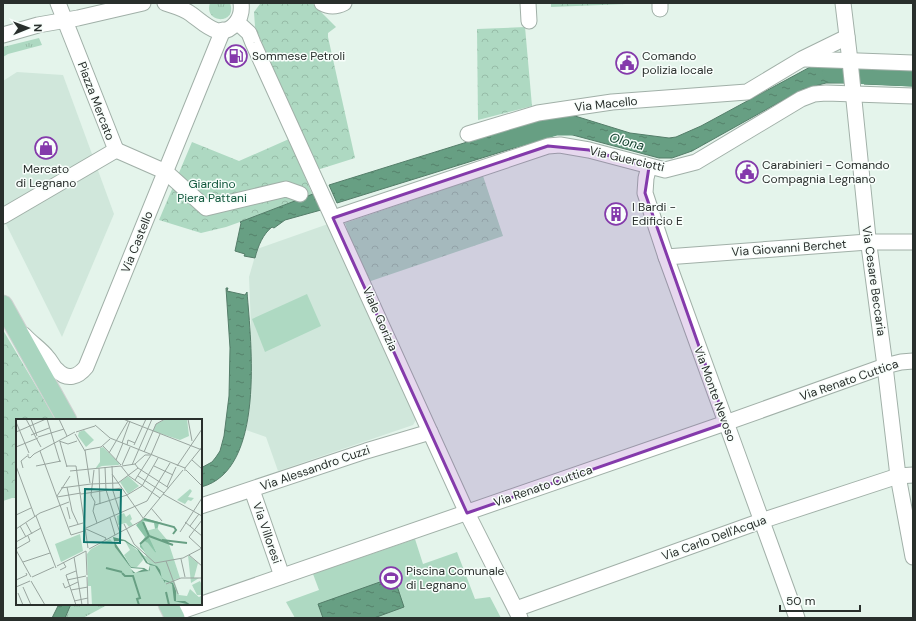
<svg xmlns="http://www.w3.org/2000/svg" width="916" height="621" font-family="'DM Sans',sans-serif">
	<style>
		.built { fill: #d0e7db }
		.grass { fill: url(#grass-tufts) }
		.park { fill: url(#park-crowns) }
		.garden { fill: #aed9c2 }
		.water { fill: url(#water-ripples); stroke: #547d69 }
		.lines { fill: none; stroke-linecap: round; stroke-linejoin: round }
		.river { stroke: #679f83; stroke-width: 19 }
		.minor-casing { stroke: #a1b0a8; stroke-width: 17 }
		.major-casing { stroke: #d0d1d1; stroke-width: 21 }
		.minor { stroke: #fff; stroke-width: 15 }
		.major { stroke: #a9d5bf; stroke-width: 19 }
		.marked { fill: #843aab; fill-opacity: 0.2; stroke: #843aab; stroke-width: 3; stroke-linejoin: round }
		.labels { text-anchor: middle; stroke-width: 3; stroke-linejoin: round; paint-order: stroke }
		.poi-label { font-size: 12px; fill: #292f2c; stroke: #f8fefb; text-anchor: start }
		.street-label { font-size: 12px; fill: #292f2c; stroke: #f8fefb }
		.park-label { font-size: 12px; fill: #0e553a; stroke: #f8fefb }
		.water-label { font-size: 13px; font-style: italic; fill: #12412d; stroke: #f8fefb }
		.inset-river { fill: none; stroke: #679f83; stroke-width: 2 }
		.inset-road { fill: none; stroke: #99a59f; stroke-width: 1 }
		.view { fill: #0f766e; fill-opacity: 0.15; stroke: #0f766e; stroke-width: 2 }
		.inset-edge { fill: none; stroke: #292f2c; stroke-width: 2 }
	</style>
	<defs>
		<pattern id="grass-tufts" width="24" height="20" patternUnits="userSpaceOnUse"><rect width="24" height="20" fill="#aed9c2"/><path d="M3 7l-1-3M5 7V3M7 7l1-3M15 17l-1-3M17 17v-4M19 17l1-3" fill="none" stroke="#96bba7"/></pattern>
		<pattern id="park-crowns" width="20" height="18" patternUnits="userSpaceOnUse"><rect width="20" height="18" fill="#aed9c2"/><path d="M2 6a3 3 0 1 1 6 0M12 15a3 3 0 1 1 6 0" fill="none" stroke="#96bba7"/></pattern>
		<pattern id="water-ripples" width="26" height="14" patternUnits="userSpaceOnUse"><rect width="26" height="14" fill="#679f83"/><path d="M2 4q2-2 4 0t4 0M15 11q2-2 4 0t4 0" fill="none" stroke="#55826b"/></pattern>
	</defs>
	<rect width="100%" height="100%" fill="#e4f4eb"/>
	<!-- built -->
	<g class="built">
		<polygon points="17,72 63,75 114,214 62,337 3,218 3,81"/>
		<polygon points="328,224 416,420 413,425 278,471 266,437 246,430 249,413 251,389 251,326 249,277 257,249"/>
	</g>
	<!-- grass -->
	<g class="grass">
		<path d="M210,3H230C238,25 203,24 210,3Z"/>
		<polygon points="39,38 42,45 8,54 3,57 3,47"/>
		<polygon points="71,604 109,604 83,618 65,618"/>
	</g>
	<!-- park -->
	<g class="park">
		<polygon points="267,3 310,3 313,4 336,27 328,33 328,37 355,158 317,170 255,27 254,12 260,4"/>
		<polygon points="551,3 651,3 551,7"/>
		<polygon points="525,27 532,106 478,120 477,29"/>
		<polygon points="289,139 313,196 226,227 201,233 159,220 192,142 239,161"/>
		<polygon points="483,176 503,236 365,283 345,223"/>
		<polygon points="3,330 56,420 17,420 17,498 12,498 3,501"/>
	</g>
	<!-- garden -->
	<g class="garden">
		<polygon points="307,294 321,326 265,352 252,319"/>
		<polygon points="415,539 423,564 457,552 475,599 490,597 501,618 295,618 286,602 319,590 313,574"/>
	</g>
	<!-- water -->
	<g class="water">
		<polygon points="843,65 846,83 826,83 803,89 692,151 672,158 659,158 569,134 559,134 548,137 543,119 568,115 575,116 630,133 669,138 676,137 701,126 812,66"/>
		<polygon points="861,65 913,67 913,86 864,84"/>
		<polygon points="538,120 543,139 337,203 329,185"/>
		<path d="M313,194L321,210L285,220L274,228L272,227C263,234 258,246 255,258L244,256L245,254L235,251L241,223L240,222Z"/>
		<path d="M226,288H228L227,291L245,295L247,292C251,342 266,471 201,487V468L212,462L216,457L220,451L224,436L229,396L230,348Z"/>
		<polygon points="394,577 404,607 374,618 323,618 318,604"/>
		<polygon points="59,604 71,604 65,618 52,618"/>
	</g>
	<g class="lines">
		<!-- river -->
		<g class="river">
			<polyline points="832,73 913,77"/>
			<polyline points="515,138 556,126 571,126"/>
		</g>
		<!-- minor casing -->
		<g class="minor-casing">
			<g id="minor">
				<polyline points="58,3 116,150"/>
				<path d="M165,3C174,6 183,8 191,14C204,23 220,42 236,23C241,17 242,10 241,3"/>
				<path d="M322,3C329,7 336,7 344,3"/>
				<polyline points="528,3 529,21"/>
				<polyline points="660,3 660,9"/>
				<polyline points="843,3 850,61 868,238 885,366 898,476 913,557"/>
				<polyline points="237,22 249,33 253,43 467,513 520,618"/>
				<polyline points="3,35 38,25 78,18 143,3"/>
				<polyline points="805,59 913,63"/>
				<polyline points="468,134 538,113 612,102 747,92 802,59 847,37"/>
				<polyline points="116,150 166,172 206,208 286,189 300,194"/>
				<polyline points="649,167 646,178 645,193 666,257 797,618"/>
				<polyline points="3,216 116,150"/>
				<polyline points="333,218 548,146 560,145 589,150 665,170 696,162 801,99 814,94 826,93 913,96"/>
				<polyline points="666,257 868,242 913,242"/>
				<path d="M24,335C31,343 41,349 47,357C51,361 53,367 57,370C67,381 78,377 86,367L223,30"/>
				<polyline points="252,490 282,576"/>
				<polyline points="201,506 366,451 430,432"/>
				<polyline points="516,609 761,521 898,476 913,475"/>
				<polyline points="173,614 714,427 885,366 901,362 913,361"/>
			</g>
		</g>
		<!-- major casing -->
		<g class="major-casing">
			<g id="major">
				<polyline points="3,305 67,420"/>
				<polyline points="168,604 175,618"/>
			</g>
		</g>
		<!-- minor -->
		<use href="#minor" class="minor"/>
		<!-- major -->
		<use href="#major" class="major"/>
	</g>
	<!-- marked area -->
	<path class="marked" d="M548,146L589,150L649,167L645,193L726,423L467,513L333,218Z"/>
	<!-- icons -->
	<defs>
		<g id="fuel-ring" transform="scale(1.15)"><circle r="9.5" fill="#f8fefb" stroke="#843aab" stroke-width="1.5"/><path d="M-5.5-6h7V0h2V4h1.3V-2.5L3-4.5l.8-.8L6-3V5H2.5V1h-1V6h-7ZM-4.2-4.7v3.2H.2V-4.7Z" fill="#843aab"/></g>
		<g id="civic-ring" transform="scale(1.15)"><circle r="9.5" fill="#f8fefb" stroke="#843aab" stroke-width="1.5"/><path d="M-.6-6.5H3V-4.5H.6V-3L4-1V1h2V6H-6V1h2V-1L-.6-3ZM-1.2 2.5V6h2.4V2.5Z" fill="#843aab"/></g>
		<g id="shop-ring" transform="scale(1.15)"><circle r="9.5" fill="#f8fefb" stroke="#843aab" stroke-width="1.5"/><path d="M-5-2.5h2.3a2.7 3.5 0 0 1 5.4 0H5L5.5 6h-11ZM-1.5-2.5h3a1.5 2.3 0 0 0-3 0Z" fill="#843aab"/></g>
		<g id="building-ring" transform="scale(1.15)"><circle r="9.5" fill="#f8fefb" stroke="#843aab" stroke-width="1.5"/><path d="M-4-6H4V6H1V3H-1V6H-4ZM-2.5-4.3h1.7v1.8h-1.7ZM.8-4.3h1.7v1.8H.8ZM-2.5-1h1.7V.8h-1.7ZM.8-1h1.7V.8H.8Z" fill="#843aab"/></g>
		<g id="stadium-ring" transform="scale(1.15)"><circle r="9.5" fill="#f8fefb" stroke="#843aab" stroke-width="1.5"/><path d="M0-5a6.5 5 0 1 0 0 10a6.5 5 0 1 0 0-10ZM-3.5-1.8h7v3.6h-7Z" fill="#843aab"/></g>
	</defs>
	<g fill-rule="evenodd">
		<use href="#fuel-ring" x="236" y="56"/>
		<use href="#civic-ring" x="627" y="63"/>
		<use href="#shop-ring" x="46" y="148"/>
		<use href="#civic-ring" x="747" y="172"/>
		<use href="#building-ring" x="616" y="214"/>
		<use href="#stadium-ring" x="391" y="578"/>
	</g>
	<g class="labels">
		<!-- poi labels -->
		<g class="poi-label">
			<text x="252" y="60">Sommese Petroli</text>
			<text x="642" y="60">Comando<tspan x="642" dy="14">polizia locale</tspan></text>
			<text x="762" y="169">Carabinieri - Comando<tspan x="762" dy="14">Compagnia Legnano</tspan></text>
			<text x="46" y="173" text-anchor="middle">Mercato<tspan x="46" dy="14">di Legnano</tspan></text>
			<text x="632" y="211">I Bardi -<tspan x="632" dy="14">Edificio E</tspan></text>
			<text x="406" y="575">Piscina Comunale<tspan x="406" dy="14">di Legnano</tspan></text>
		</g>
		<!-- street labels -->
		<g class="street-label">
			<text transform="translate(96 101) rotate(69)" y="4">Piazza Mercato</text>
			<text transform="translate(606 104) rotate(-6)" y="4">Via Macello</text>
			<text transform="translate(627 159) rotate(13)" y="4">Via Guerciotti</text>
			<text transform="translate(137 242) rotate(-68)" y="4">Via Castello</text>
			<text transform="translate(789 248) rotate(-4)" y="4">Via Giovanni Berchet</text>
			<text transform="translate(874 281) rotate(82)" y="4">Via Cesare Beccaria</text>
			<text transform="translate(380 319) rotate(66)" y="4">Viale Gorizia</text>
			<text transform="translate(849 380) rotate(-19)" y="4">Via Renato Cuttica</text>
			<text transform="translate(715 394) rotate(70)" y="4">Via Monte Nevoso</text>
			<text transform="translate(315 468) rotate(-19)" y="4">Via Alessandro Cuzzi</text>
			<text transform="translate(543 486) rotate(-19)" y="4">Via Renato Cuttica</text>
			<text transform="translate(267 533) rotate(71)" y="4">Via Villoresi</text>
			<text transform="translate(714 538) rotate(-20)" y="4">Via Carlo Dell'Acqua</text>
		</g>
		<!-- park labels -->
		<g class="park-label">
			<text x="212" y="188">Giardino<tspan x="212" dy="14">Piera Pattani</tspan></text>
		</g>
		<!-- water labels -->
		<g class="water-label">
			<text transform="translate(627 141) rotate(15)" y="5">Olona</text>
		</g>
	</g>
	<!-- overview -->
	<g transform="translate(16 419)">
		<rect width="186" height="186" fill="#e4f4eb"/>
		<path d="M174,70L176,72L172,78L178,79L175,82L172,81L169,85L161,81ZM109,122L125,134L127,141L121,148H115L108,136L114,131ZM128,122L133,124L140,134L131,139L125,125ZM172,136L182,144L178,159H183L175,164ZM184,162L186,166V183L182,179L186,176H181L176,166Z" fill="#aed9c2"/>
		<path d="M128,99L146,104H143L140,115L138,104L127,102L142,137L132,124L128,122L125,125L129,133L124,128V125L129,118L120,106Z" fill="#8bc4a7"/>
		<path d="M64,115L67,132L45,143L39,125Z" fill="#aed9c2"/>
		<path d="M150,0H171L173,17L164,21L137,12L140,5ZM68,11L78,21L70,28L62,17L63,13ZM87,28L104,45L102,46L86,47L79,50L84,43V29ZM141,109L152,122L164,159L158,161L163,176L171,177L174,170L186,181V186H76L75,167H72L71,135L75,130L94,120L110,140L117,154L132,152L134,146L127,136L131,138L140,133L130,112Z" fill="#aed9c2"/>
		<path d="M112,57L123,67L112,75L104,63ZM108,94L110,98L114,95L116,100L114,102L117,106L113,108L110,104L102,106L101,97Z" fill="#aed9c2"/>
		<path d="M97,118L109,121L122,130L127,136L132,144L141,147L144,151L146,160L157,164L160,172V182H169L175,186L158,182L156,165L149,162V164L139,147L134,146V151L133,152L117,154L115,150L119,154L128,150L115,149L99,128L98,124V122L115,148L128,149L133,152L134,146L130,144L121,130L108,122H98Z" fill="#679f83"/>
		<path class="inset-river" d="M128,100L158,108L160,111L157,115M127,103L133,117M146,121L171,124M124,125L133,117L157,126M90,149L106,153M106,154L109,157H117L124,179L121,180L123,186M150,173L153,186"/>
		<path class="inset-road" d="M10,0L25,28M15,0L21,17M31,0L44,43M43,0L51,17M107,0L186,31M172,0L176,22M0,3L13,34M79,6L94,19L169,49V52M0,13L30,0M60,13L79,7M59,15L69,32M15,16L33,9M22,18L48,10M43,22L52,25L61,22M44,23L51,48M106,24L114,2M111,26L112,21L119,24M118,26L130,0M87,27L105,46M0,28L22,19M69,31L74,64M69,31L85,28L94,20M24,32L55,116L68,112M128,33L140,5L149,0M93,34L112,2M12,35V38L14,39L18,35L59,13M100,41L107,24M176,41L186,50M119,45L122,49L153,69M106,46L114,28M116,46L136,0M0,47L19,98M20,47L45,42M50,47H60L72,129M96,47L97,72L104,94M105,47L113,57L144,79M106,47L119,45L129,36H134M138,47L157,56M161,47L186,10M89,48L90,71L104,114M7,49L5,42L11,37M83,49L84,85M169,49L186,28M78,51L75,76L79,83L77,92L81,104M170,51L186,67M54,52L105,47M96,55L127,99M122,57L148,74M119,61L135,36L144,15M75,65L102,64L122,49M51,68L56,92L62,105M151,68L160,48M45,69L75,65M65,75L106,69M147,75L186,97M41,77L54,57M41,78L65,74M79,86L111,76L126,67L142,39M51,88L54,100M135,89L146,102M0,96L15,89M20,97L40,149M94,99L99,116M169,103L186,117M10,104L16,115M108,105L118,125L139,144L167,139L186,129M4,107L10,118M174,107L183,95M53,108L67,104M70,109L131,82L154,44M0,110L24,94L53,83M70,110L90,119L89,121M164,113L186,79M0,123L25,109M185,129L173,118L186,101M0,130L14,122L12,117M73,130L125,102L167,51M0,131L15,158M70,132L71,156M173,136L186,147M58,138L66,186M165,140L169,158M150,142L162,175M7,143L34,134M41,147L70,132M44,151L50,148L47,143M16,158L38,148M71,158L72,186M0,161L11,156L10,154M51,161L70,157M15,162L29,186M47,164L49,169L62,163M150,165L165,159H186M0,168L14,162M7,168L15,186M55,171L72,168M2,174L7,186M58,182L72,179M60,186L50,156L60,152"/>
		<path class="view" d="M69,70L105,71L104,124L68,123Z"/>
		<rect width="186" height="186" class="inset-edge"/>
	</g>
	<!-- border -->
	<rect width="916" height="621" fill="none" stroke="#292f2c" stroke-width="8"/>
	<!-- north arrow -->
	<g transform="translate(28 28) rotate(89)" stroke="#f8fefb" stroke-width="3" paint-order="stroke">
	<path d="M0-3L7 15L0 10L-7 15Z" fill="#292f2c"/>
	<text y="-6" font-size="11" font-weight="bold" text-anchor="middle" fill="#292f2c">N</text>
	</g>
	<!-- scale -->
	<path d="M780 605v6h80v-6" fill="none" stroke="#292f2c" stroke-width="2"/>
	<text x="786" y="605" font-size="12" fill="#292f2c" stroke="#f8fefb" stroke-width="3" paint-order="stroke">50 m</text>
</svg>
